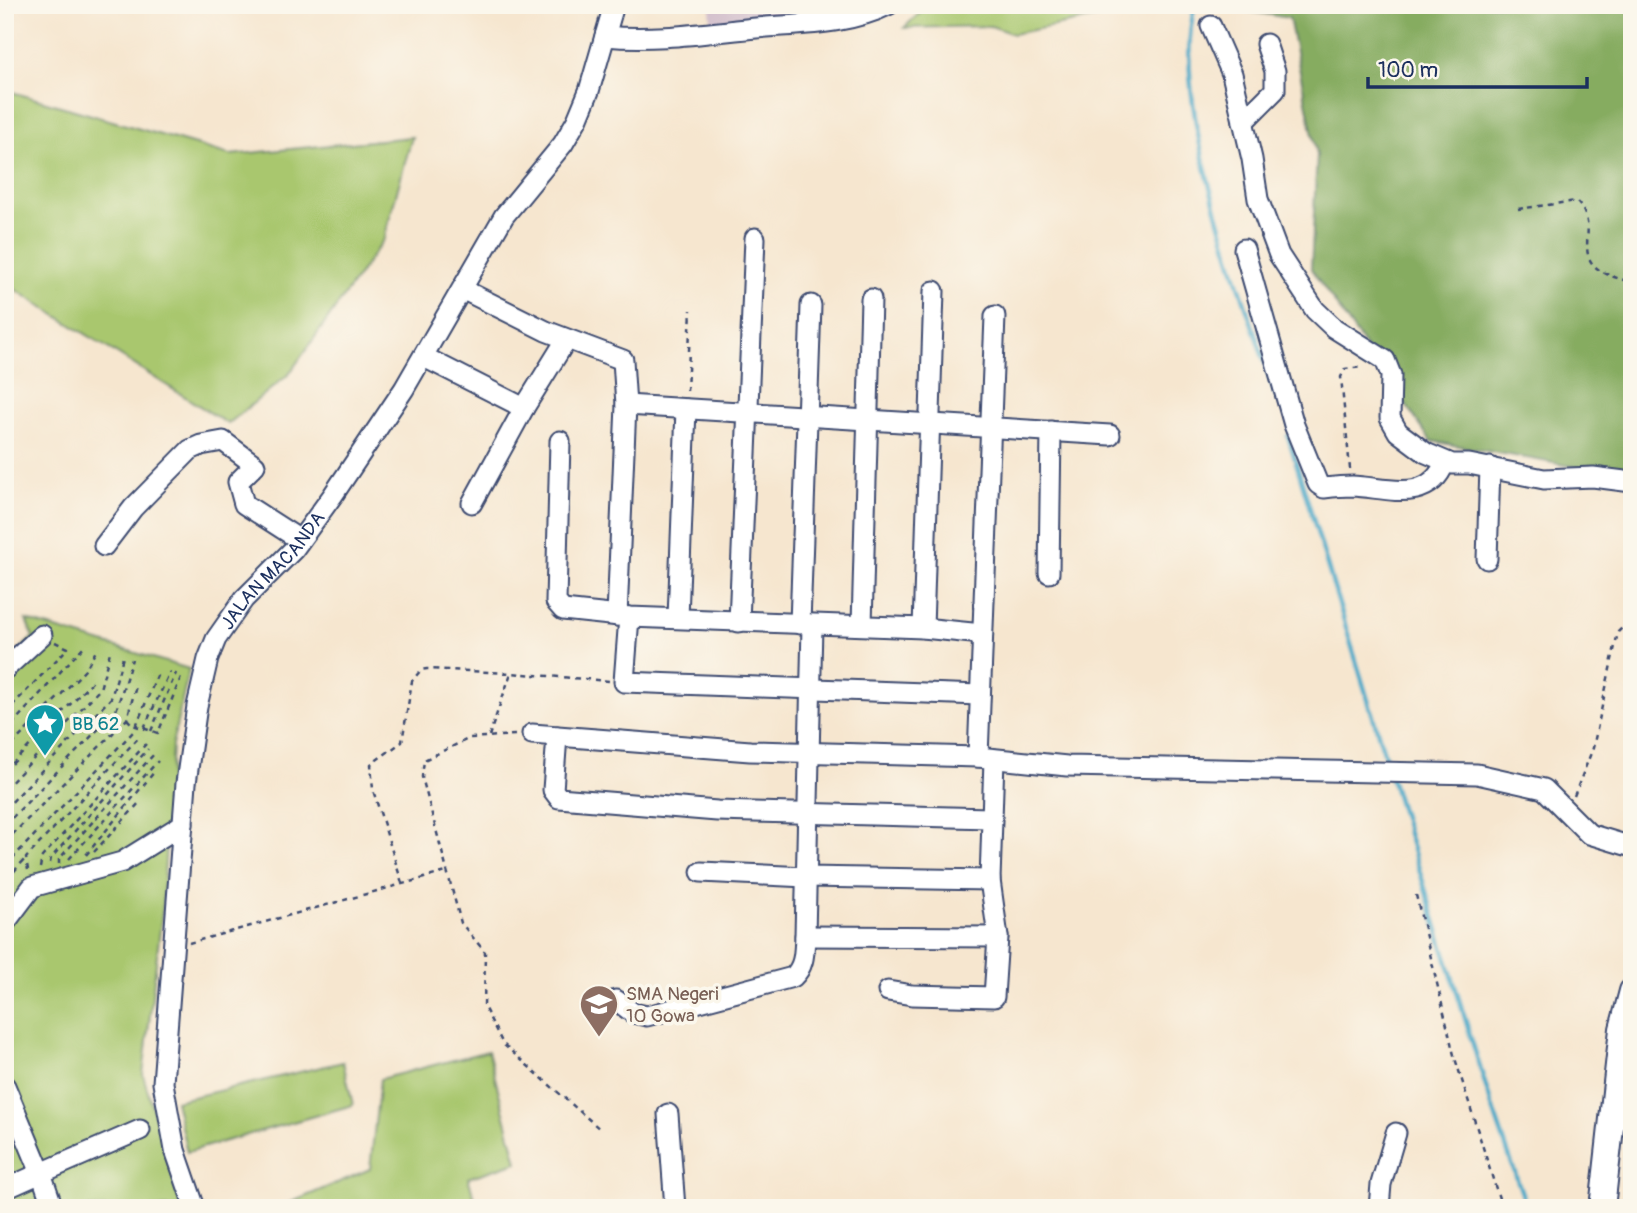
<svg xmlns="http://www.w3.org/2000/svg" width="1637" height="1213" font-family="Pangolin,sans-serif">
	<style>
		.industrial { fill: #d1bdcb }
		.green { fill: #a9c76e; stroke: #627b66; stroke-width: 2 }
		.forest { fill: #86ac61; stroke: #506e60; stroke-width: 2 }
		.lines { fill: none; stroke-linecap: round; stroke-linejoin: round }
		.stream { stroke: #4aa9c8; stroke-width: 4.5 }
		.minor-casing { stroke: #3c4a6f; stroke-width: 23 }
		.major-casing { stroke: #3c4a6f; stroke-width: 28 }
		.path { stroke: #3c4a6f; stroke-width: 2.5; stroke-dasharray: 5 5; stroke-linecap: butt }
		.minor { stroke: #fff; stroke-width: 19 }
		.major { stroke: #fff; stroke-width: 24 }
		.labels { text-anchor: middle; stroke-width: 7; stroke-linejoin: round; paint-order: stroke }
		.street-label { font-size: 19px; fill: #1b2f5e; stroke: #fbf7ec }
		.culture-label { font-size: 19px; fill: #0d838f; stroke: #fbf7ec; text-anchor: start }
		.education-label { font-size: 19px; fill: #785e54; stroke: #fbf7ec; text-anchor: start }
	</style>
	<rect width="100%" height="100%" fill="#fbf7ec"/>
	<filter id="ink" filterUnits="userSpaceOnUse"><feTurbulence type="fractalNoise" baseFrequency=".0143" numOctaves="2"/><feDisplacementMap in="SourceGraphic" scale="14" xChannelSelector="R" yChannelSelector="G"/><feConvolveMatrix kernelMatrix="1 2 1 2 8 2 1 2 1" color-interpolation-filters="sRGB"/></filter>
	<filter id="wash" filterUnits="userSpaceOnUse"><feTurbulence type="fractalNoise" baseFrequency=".00686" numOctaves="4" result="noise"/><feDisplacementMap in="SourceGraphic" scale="28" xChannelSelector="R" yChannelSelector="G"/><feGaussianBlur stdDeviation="1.57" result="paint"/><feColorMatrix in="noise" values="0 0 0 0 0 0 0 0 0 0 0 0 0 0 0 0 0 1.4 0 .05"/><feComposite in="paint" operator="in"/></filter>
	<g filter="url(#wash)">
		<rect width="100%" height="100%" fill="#f6e6cf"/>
		<!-- industrial -->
		<polygon class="industrial" points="710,5 876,5 864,12 711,27"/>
		<!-- green -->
		<g class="green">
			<polygon points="928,5 1162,5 1013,34 991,26 904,28"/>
			<polygon points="5,90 230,155 412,137 384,239 289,374 228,424 5,283"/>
			<polygon points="26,620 189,669 172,745 162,912 143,1075 182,1208 5,1208 5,664 33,637"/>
			<polygon points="488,1051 517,1162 468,1178 478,1208 278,1208 370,1169 380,1079"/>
			<polygon points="343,1062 353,1105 187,1152 175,1101"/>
		</g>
		<!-- forest -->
		<polygon class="forest" points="1210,5 1632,5 1632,477 1431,441 1311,269 1317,155 1289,18"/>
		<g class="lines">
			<!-- stream -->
			<g class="stream">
				<path d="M1195,5C1168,104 1244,295 1275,394"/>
				<polyline points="1288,436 1388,766"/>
				<polyline points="1391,778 1491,1103 1527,1208"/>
			</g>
		</g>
	</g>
	<g filter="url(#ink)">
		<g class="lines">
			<!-- minor casing -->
			<g class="minor-casing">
				<g id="minor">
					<polyline points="1211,26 1232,74 1252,159 1258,199 1279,255 1315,310 1334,328 1385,360 1391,375 1390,418 1398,432 1426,453 1452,464 1469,464 1544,479 1593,477 1632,482"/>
					<path d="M605,36C655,41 705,33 756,28C800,24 848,25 888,5"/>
					<polyline points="1243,122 1275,90 1275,71 1266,44"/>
					<path d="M1244,249L1294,425L1318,484L1324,488C1333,487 1342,486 1352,486C1385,487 1429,505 1445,462"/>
					<polyline points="464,290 546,331 623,360 626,405 617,616"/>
					<polyline points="995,316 978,757 1067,766 1477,774 1544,789 1589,834 1632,847"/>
					<polyline points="424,357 524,408"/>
					<polyline points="626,405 1110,435"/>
					<polyline points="560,441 556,602 563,610 629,617 923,628 982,634"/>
					<polyline points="472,503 524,408 563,345"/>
					<polyline points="104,546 133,508 190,450 201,445 223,441 255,465 238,482 244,504 300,540"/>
					<polyline points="1487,559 1490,467"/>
					<polyline points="1049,573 1051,431"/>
					<polyline points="629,617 624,682 980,695"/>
					<polyline points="678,618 686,409"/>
					<polyline points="739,622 755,238"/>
					<polyline points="800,624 811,305"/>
					<polyline points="862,625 871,299"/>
					<polyline points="923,628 934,291"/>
					<polyline points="5,669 42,635"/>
					<polyline points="532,734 750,751 978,757"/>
					<polyline points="557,736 553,790 559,798 717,811 990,818"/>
					<polyline points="701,872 806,877 990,880"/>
					<polyline points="5,923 32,887 122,862 183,824"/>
					<polyline points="805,936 998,937"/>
					<polyline points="888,991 912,995 994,997 998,937 990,880 994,759"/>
					<path d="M616,1000L633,1013L647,1016L793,977C805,966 804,952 805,936L812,625"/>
					<polyline points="5,1086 41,1173 5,1189"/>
					<polyline points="668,1114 675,1208"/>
					<polyline points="53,1208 41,1173 140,1130"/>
					<path id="s1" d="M195,1208L175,1150L163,1083L186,783L197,706L208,659L216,639L244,599L294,549L333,495L404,389L504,216L563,144L577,120L589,91L614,5"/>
					<polyline points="1379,1208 1381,1184 1396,1133"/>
				</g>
			</g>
			<!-- major casing -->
			<g class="major-casing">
				<polyline id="major" points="1602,1208 1622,1029 1632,991"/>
			</g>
			<!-- path -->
			<g class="path">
				<path d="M1518,209L1576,201C1608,234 1555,265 1632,282"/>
				<polyline points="687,391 691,310"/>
				<polyline points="1350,469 1341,377 1345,369 1363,367"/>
				<polyline points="5,692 12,686"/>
				<polyline points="5,713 68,648 55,642"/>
				<polyline points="127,719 133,725 158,733 182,675"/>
				<polyline points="136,726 159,671"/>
				<polyline points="144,728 170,672"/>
				<polyline points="151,731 176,673"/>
				<polyline points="5,732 85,645"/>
				<polyline points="515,735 470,738 424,760 422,777 461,923 485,952 484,1007 503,1044 601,1130"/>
				<polyline points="489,736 511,673 609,681"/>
				<polyline points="5,752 85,670 96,651"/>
				<polyline points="5,771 93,681"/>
				<polyline points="5,789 100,689 110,652"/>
				<polyline points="1574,796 1593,748 1618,632 1632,618"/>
				<polyline points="5,809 111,698 123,657"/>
				<polyline points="5,825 116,711 132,659"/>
				<polyline points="5,842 127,719 136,686"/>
				<polyline points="94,852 141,801"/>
				<polyline points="86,855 155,771"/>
				<polyline points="69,859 158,761"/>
				<polyline points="50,863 51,858 148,749"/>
				<polyline points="59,864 59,859 155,753"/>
				<polyline points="5,866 133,732"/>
				<polyline points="40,868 42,857 146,744"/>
				<polyline points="28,870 26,858 140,736"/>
				<polyline points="5,879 10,888"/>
				<polyline points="7,879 26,858"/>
				<polyline points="402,883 373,790 371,764 402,742 412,681 421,670 427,669 511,673"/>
				<polyline points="1416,895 1454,1055 1502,1208"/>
				<polyline points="189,943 446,872"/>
			</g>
			<!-- minor -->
			<use href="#minor" class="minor"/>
			<!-- major -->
			<use href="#major" class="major"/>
		</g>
	</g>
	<!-- icons -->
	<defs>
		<g id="sight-pin" transform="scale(2.0125)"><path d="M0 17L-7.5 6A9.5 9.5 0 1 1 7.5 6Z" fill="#0f9aa8" stroke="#fbf7ec"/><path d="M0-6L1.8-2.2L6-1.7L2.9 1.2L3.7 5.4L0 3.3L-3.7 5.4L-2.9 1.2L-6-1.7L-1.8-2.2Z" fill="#fff"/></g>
		<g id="school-pin" transform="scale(2.0125)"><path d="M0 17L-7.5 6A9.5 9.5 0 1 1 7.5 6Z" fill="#8d6e63" stroke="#fbf7ec"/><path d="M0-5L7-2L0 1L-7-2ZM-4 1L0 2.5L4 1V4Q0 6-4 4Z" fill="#fff"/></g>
	</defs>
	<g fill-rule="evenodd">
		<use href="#sight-pin" x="45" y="723"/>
		<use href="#school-pin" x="599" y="1004"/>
	</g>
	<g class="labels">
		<!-- street labels -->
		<g class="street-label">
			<text dy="7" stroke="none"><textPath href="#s1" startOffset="667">JALAN MACANDA</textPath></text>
		</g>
		<!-- culture labels -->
		<g class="culture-label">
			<text x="72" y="730">BB 62</text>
		</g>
		<!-- education labels -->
		<g class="education-label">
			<text x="626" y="1000">SMA Negeri<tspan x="626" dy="22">10 Gowa</tspan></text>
		</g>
	</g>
	<!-- margin -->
	<rect width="1637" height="1213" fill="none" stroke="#fbf7ec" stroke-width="28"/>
	<!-- scale -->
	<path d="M1368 77v10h219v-10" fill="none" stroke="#1b2f5e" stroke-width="3.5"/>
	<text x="1378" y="77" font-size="21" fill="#1b2f5e" stroke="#fbf7ec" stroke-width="5" paint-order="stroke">100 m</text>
</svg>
